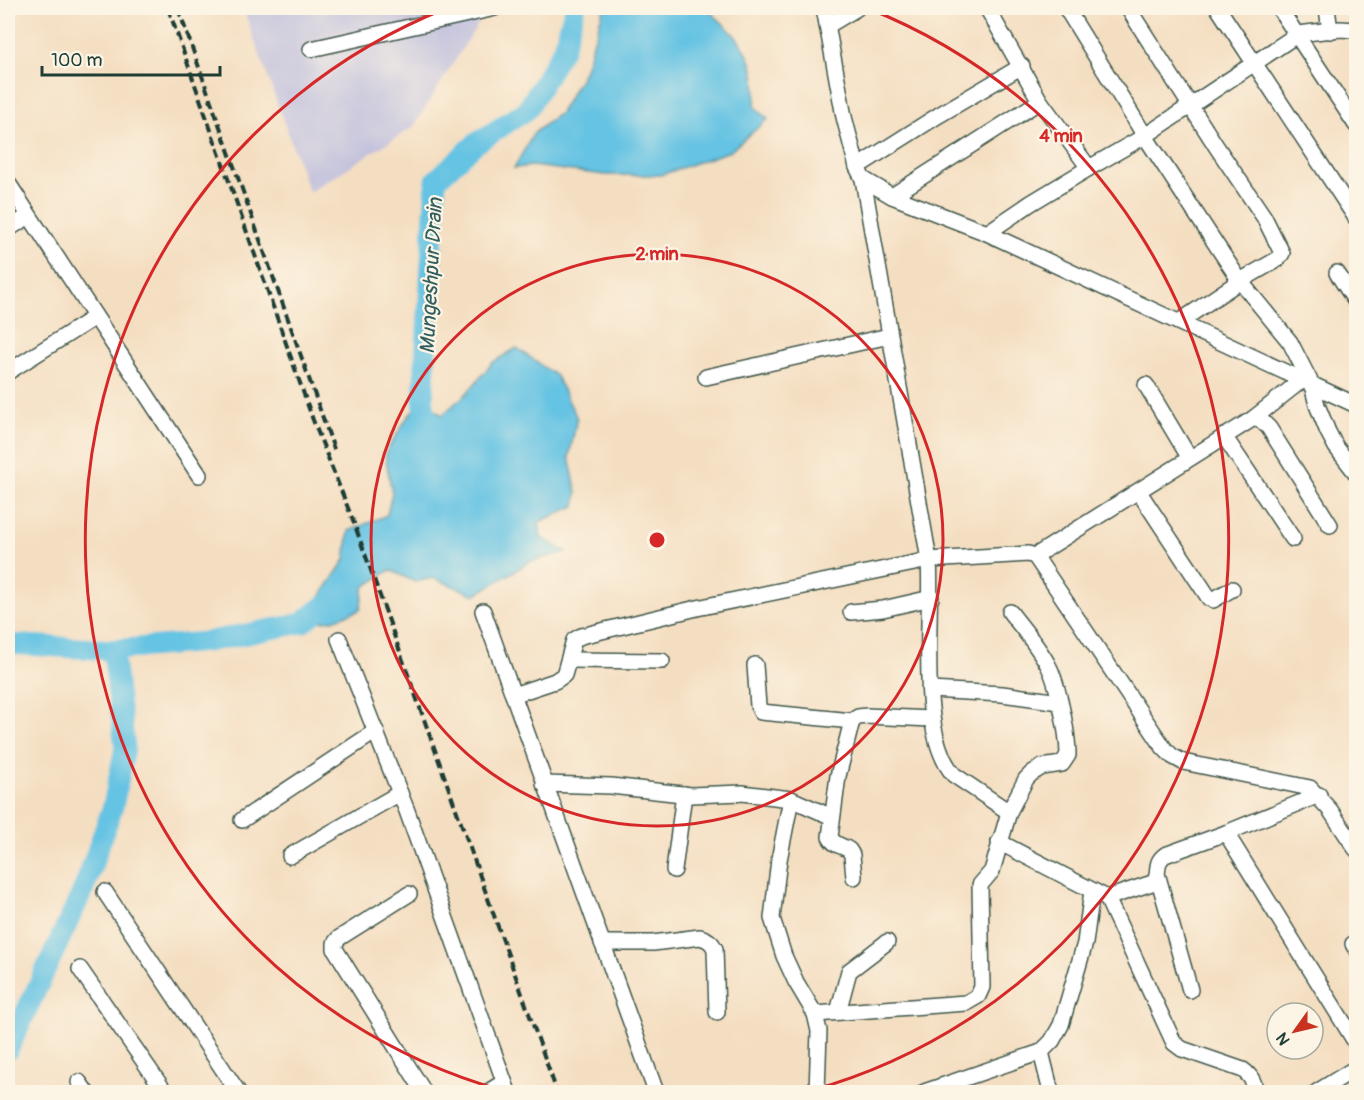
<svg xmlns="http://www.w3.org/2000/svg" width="1364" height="1100" font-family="Pangolin,sans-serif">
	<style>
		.industrial { fill: #c2c1dc }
		.water { fill: #65c3e3; stroke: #42808c; stroke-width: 1.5 }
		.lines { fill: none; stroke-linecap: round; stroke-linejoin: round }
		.river { stroke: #65c3e3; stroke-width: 21 }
		.minor-casing { stroke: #3f5549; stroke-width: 18 }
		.minor { stroke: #fff; stroke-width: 15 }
		.rail { stroke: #1f3d34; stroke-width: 4; stroke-dasharray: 9 4.5; stroke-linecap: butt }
		.ring { fill: none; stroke: #d62828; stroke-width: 3 }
		.labels { text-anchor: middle; stroke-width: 4.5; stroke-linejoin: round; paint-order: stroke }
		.water-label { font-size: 21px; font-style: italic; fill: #305e60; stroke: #fcf5e5 }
		.centre { fill: #d62828; stroke: #fcf5e5; stroke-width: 3 }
		.ring-label { font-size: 18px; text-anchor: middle; font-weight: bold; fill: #d62828; stroke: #fcf5e5; stroke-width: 4.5; stroke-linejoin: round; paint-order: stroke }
	</style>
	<rect width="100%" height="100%" fill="#fcf5e5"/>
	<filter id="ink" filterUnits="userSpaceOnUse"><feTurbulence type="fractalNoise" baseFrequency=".0167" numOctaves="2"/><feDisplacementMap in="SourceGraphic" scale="12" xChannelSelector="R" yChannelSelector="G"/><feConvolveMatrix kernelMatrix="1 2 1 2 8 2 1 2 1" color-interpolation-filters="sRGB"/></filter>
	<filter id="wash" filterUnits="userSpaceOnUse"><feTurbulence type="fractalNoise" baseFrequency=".008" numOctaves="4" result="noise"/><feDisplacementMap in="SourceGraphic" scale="24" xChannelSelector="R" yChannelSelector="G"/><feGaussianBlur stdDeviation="1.35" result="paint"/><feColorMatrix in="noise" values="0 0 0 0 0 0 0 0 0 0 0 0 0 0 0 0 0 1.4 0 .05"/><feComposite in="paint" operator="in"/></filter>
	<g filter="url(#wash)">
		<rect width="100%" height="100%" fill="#f4dec1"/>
		<!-- industrial -->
		<g class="industrial">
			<polygon points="243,8 488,8 413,127 309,192"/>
			<polygon points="1356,1074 1356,1092 1328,1092"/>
		</g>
		<!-- water -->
		<g class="water">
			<path d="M604,8H706C741,39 760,57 755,107L768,119L730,151L661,175H605L532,166L514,168L534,133L560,113L584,72Z"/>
			<polygon points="517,348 556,376 577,418 569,457 577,493 575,506 539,522 541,538 567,552 531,561 475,595 433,578 415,582 390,570 364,587 360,610 333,620 302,623 345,560 349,531 387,515 392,493 385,454 407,418 423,399 442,415 467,393 493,362"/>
		</g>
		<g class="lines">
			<!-- river -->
			<g class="river">
				<polyline points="427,426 423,399 436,180 475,144 527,110 563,49 575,8"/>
				<polyline points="8,644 113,650 206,642 302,623 325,605"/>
				<polyline points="8,1050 85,886 113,806 125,748 113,650"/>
			</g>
		</g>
	</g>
	<g filter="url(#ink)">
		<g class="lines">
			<!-- minor casing -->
			<g class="minor-casing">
				<g id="minor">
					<polyline points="987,8 1040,101 1089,168 1145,136 1298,34 1340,29 1356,30"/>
					<polyline points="1066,8 1145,136 1240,281 1290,342 1312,385 1317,405 1328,432 1336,447 1356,473"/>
					<polyline points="1128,8 1216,146 1264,217 1282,253 1278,259 1240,281 1179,322"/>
					<polyline points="1218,8 1356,218"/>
					<polyline points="1279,8 1356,125"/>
					<polyline points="1327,8 1330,31"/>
					<polyline points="827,26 857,8"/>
					<polyline points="311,49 495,8"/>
					<polyline points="857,167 939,115 1022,66"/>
					<polyline points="863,179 892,196 987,233 1356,405"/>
					<polyline points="8,183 199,475"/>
					<polyline points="892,196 1040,101"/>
					<polyline points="8,229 29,216"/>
					<polyline points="987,233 1031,203 1089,168"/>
					<polyline points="1337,273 1356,302"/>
					<polyline points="8,372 95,317"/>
					<polyline points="706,377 889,336"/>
					<polyline points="1146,385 1189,457"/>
					<polyline points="1254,418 1262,421 1269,428 1330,525"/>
					<polyline points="1224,436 1293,539"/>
					<polyline points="1139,492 1209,598 1213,600 1232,589"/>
					<polyline points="1035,556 1254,418 1302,380"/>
					<polyline points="483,611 656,1092"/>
					<polyline points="851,612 883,609 931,598"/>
					<polyline points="339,639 407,811 508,1092"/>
					<polyline points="569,660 662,661"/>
					<polyline points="755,665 758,706 761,712 852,721 858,717 867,716 931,719"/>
					<polyline points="930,690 1002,694 1060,702"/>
					<polyline points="513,695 555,681 564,675 574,640 581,636 697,608 929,560 863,179 857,167 844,117 824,8"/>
					<path d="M852,721L838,776L830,837C834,846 842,845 849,850L852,855L854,877"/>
					<polyline points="544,784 611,786 691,795 742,793 791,799 832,817"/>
					<polyline points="791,799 779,860 772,918 784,956 796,982 815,1014 819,1031 817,1092"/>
					<path d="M1009,812L954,775C916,732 933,618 929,560L1028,554L1035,556L1164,748L1172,756L1183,762L1310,788L1330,810L1356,849"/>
					<polyline points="242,820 376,731"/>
					<polyline points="1226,833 1356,1043"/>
					<path d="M999,842L1107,898L1155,882C1160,871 1154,863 1165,855L1226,833L1319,795"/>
					<polyline points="290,856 400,793"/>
					<polyline points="674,870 684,794"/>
					<polyline points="1158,877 1190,990"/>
					<polyline points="105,892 238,1092"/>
					<polyline points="409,894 339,938 335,943 335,949 424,1092"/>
					<path d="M1107,898L1174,1043L1182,1049L1243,1070C1251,1076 1254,1082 1256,1092"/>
					<path d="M602,943H653L700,937C708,939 712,942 715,949L717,1012"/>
					<polyline points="1353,944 1356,949"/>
					<polyline points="80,969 165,1092"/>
					<polyline points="838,1012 849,971 887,942"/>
					<path d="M815,1014L966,1003L978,996L982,987L980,885L992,871L1009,812L1026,779L1032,773L1042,767L1062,764L1068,755C1068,734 1058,683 1048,665C1038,646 1023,629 1010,612"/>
					<polyline points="1041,1052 1051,1092"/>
					<polyline points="79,1082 86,1092"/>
					<polyline points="488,1092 504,1082"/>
					<polyline points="924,1092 1041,1052 1052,1041 1061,1025 1085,943 1092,891"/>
					<polyline points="1317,1092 1356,1068"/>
				</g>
			</g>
			<!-- minor -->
			<use href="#minor" class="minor"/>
			<!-- rail -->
			<g class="rail">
				<polyline points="168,8 313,420 354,523 557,1092"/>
				<polyline points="178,8 335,452"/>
			</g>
		</g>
	</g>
	<!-- distance rings -->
	<g class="ring">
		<circle cx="657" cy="540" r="286"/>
		<path d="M504 1091A572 572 0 0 1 447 8M867 8A572 572 0 0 1 810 1091"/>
	</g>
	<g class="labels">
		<!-- water labels -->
		<g class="water-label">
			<text transform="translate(431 276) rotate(-87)" y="7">Mungeshpur Drain</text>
		</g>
	</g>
	<circle cx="657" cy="540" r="9" class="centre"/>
	<g class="ring-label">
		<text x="1061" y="142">4 min</text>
		<text x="657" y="260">2 min</text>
	</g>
	<!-- margin -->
	<rect width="1364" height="1100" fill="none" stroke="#fcf5e5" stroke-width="30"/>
	<!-- north arrow -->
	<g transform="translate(1295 1031) rotate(236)"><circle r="28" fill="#fcf5e5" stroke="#a4ab9e" stroke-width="1.5"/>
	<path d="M0-4.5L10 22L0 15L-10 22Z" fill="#c8321e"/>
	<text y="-9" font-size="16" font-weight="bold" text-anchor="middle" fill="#1f3d34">N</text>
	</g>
	<!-- scale -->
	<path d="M42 66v9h178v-9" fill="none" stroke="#1f3d34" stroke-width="3"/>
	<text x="51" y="66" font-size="18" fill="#1f3d34" stroke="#fcf5e5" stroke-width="4.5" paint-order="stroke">100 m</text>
</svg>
